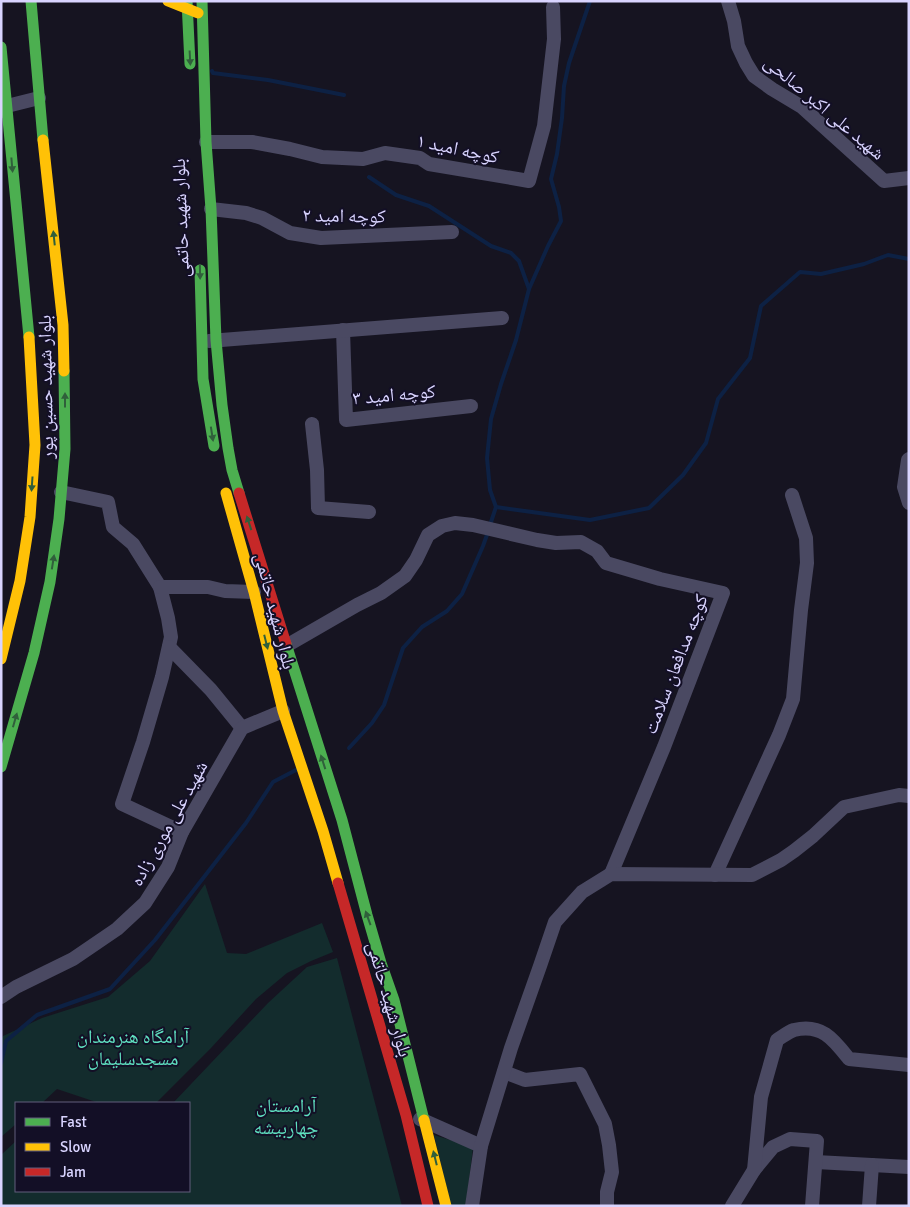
<svg xmlns="http://www.w3.org/2000/svg" width="910" height="1207" font-family="Signika,'Noto Naskh Arabic',sans-serif">
	<style>
		.green { fill: #132c2d }
		.lines { fill: none; stroke-linecap: round; stroke-linejoin: round }
		.stream { stroke: #0d2144; stroke-width: 4 }
		.street { stroke: #4a4962; stroke-width: 14 }
		.fast { stroke: #4caf50; stroke-width: 11 }
		.slow { stroke: #ffc107; stroke-width: 11 }
		.jam { stroke: #c62828; stroke-width: 11 }
		.oneway { fill: #305f3b }
		.labels { text-anchor: middle; stroke-width: 4; stroke-linejoin: round; paint-order: stroke }
		.street-label { font-size: 19px; fill: #d9d4ff; stroke: #130f26 }
		.park-label { font-size: 19px; fill: #5fe0c0; stroke: #130f26 }
	</style>
	<rect width="100%" height="100%" fill="#161421"/>
	<!-- green -->
	<g class="green">
		<polygon points="205,884 227,953 246,954 322,923 333,952 311,961 287,973 256,999 211,1048 156,1103 99,1103 57,1089 42,1103 16,1103 16,1124 1,1137 1,1040 3,1036 42,1018 108,997 150,961"/>
		<polygon points="337,958 402,1206 1,1206 1,1155 16,1141 16,1191 189,1191 189,1103 173,1103 268,1003 307,967"/>
		<polygon points="434,1135 473,1147 466,1206 451,1206"/>
	</g>
	<g class="lines">
		<!-- stream -->
		<g class="stream">
			<polyline points="212,71 213,73 268,80 344,95"/>
			<polyline points="369,177 396,195 429,206 491,246 511,253 519,261 529,289"/>
			<polyline points="496,507 590,520 649,508 683,475 706,443 718,399 750,358 761,306 800,272 821,274 864,264 888,255 909,259"/>
			<polyline points="490,525 496,507 490,490 487,458 491,419 501,384 516,340 529,289 548,246 561,221 559,207 551,179 557,154 562,118 564,86 569,63 590,1"/>
			<polyline points="349,748 372,723 384,705 403,648 422,627 447,611 462,594 483,546 488,532"/>
			<polyline points="1,1063 6,1041 37,1015 110,989 155,940 246,823 273,782 296,770"/>
		</g>
		<!-- street -->
		<g class="street">
			<polyline points="728,1 734,21 738,46 746,63 754,76 772,89 802,107 884,181 909,178"/>
			<polyline points="2,111 7,106 39,98"/>
			<polyline points="206,142 252,142 290,149 322,157 363,159 385,153 420,158 429,164 529,181 544,126 554,39 553,7"/>
			<polyline points="211,209 246,213 262,218 290,233 321,238 452,232"/>
			<polyline points="343,330 346,420 471,406"/>
			<polyline points="209,341 502,318"/>
			<polyline points="312,424 317,470 318,508 369,512"/>
			<polyline points="909,459 908,460 904,487 909,503"/>
			<polyline points="61,492 108,502 113,527 133,544 160,587 168,618 171,637 162,677 143,742 122,804 182,832"/>
			<polyline points="160,587 208,587 225,591 254,592"/>
			<polyline points="286,646 357,605 381,593 405,576 416,560 428,535 442,526 455,523 473,525 537,540 556,543 581,542 597,551 606,563 660,579 723,593 664,747 611,874"/>
			<polyline points="169,647 211,690 242,728"/>
			<polyline points="715,875 779,735 793,699 801,610 807,563 806,538 792,495"/>
			<polyline points="1,997 16,987 73,959 117,929 145,903 168,867 182,832 242,728 283,711"/>
			<polyline points="504,1072 525,1080 580,1074 605,1124 609,1145 612,1172 607,1192 607,1206"/>
			<polyline points="420,1119 481,1146"/>
			<polyline points="816,1162 909,1167"/>
			<polyline points="754,1170 773,1147 790,1139 817,1141 812,1206"/>
			<polyline points="472,1206 481,1146 511,1048 540,966 555,922 582,892 611,874 752,875 781,860 794,851 813,836 844,807 899,795 909,796"/>
			<path d="M732,1206L754,1170L761,1097L777,1040C782,1037 788,1032 794,1030C822,1023 834,1040 849,1059L909,1065"/>
			<polyline points="869,1206 872,1165"/>
		</g>
		<!-- fast -->
		<g class="fast">
			<polyline points="31,1 43,140"/>
			<polyline points="187,1 190,64"/>
			<polyline points="202,1 206,142 211,209 216,340 222,405 228,448 232,470 239,493"/>
			<polyline points="1,47 29,337"/>
			<polyline points="200,270 203,379 214,446"/>
			<polyline points="286,644 342,820 367,915 381,963 394,1000 424,1120"/>
			<polyline points="1,767 34,653 50,582 59,519 65,449 64,371"/>
		</g>
		<!-- slow -->
		<g class="slow">
			<polyline points="168,1 198,13"/>
			<polyline points="43,140 63,325 64,371"/>
			<polyline points="226,493 254,592 283,711 323,831 338,883"/>
			<polyline points="1,659 20,581 30,517 35,445 29,337"/>
			<polyline points="424,1120 446,1206"/>
		</g>
		<!-- jam -->
		<g class="jam">
			<polyline points="239,493 286,644"/>
			<polyline points="338,883 406,1115 428,1206"/>
		</g>
	</g>
	<!-- one-way arrows -->
	<defs><path id="oneway-solid" d="M-6-.8H1V-3.2L6.5 0L1 3.2V.8H-6Z" transform="scale(1.25)"/></defs>
	<g class="oneway">
		<use href="#oneway-solid" transform="translate(190 58) rotate(87)"/>
		<use href="#oneway-solid" transform="translate(12 165) rotate(85)"/>
		<use href="#oneway-solid" transform="translate(54 238) rotate(-96)"/>
		<use href="#oneway-solid" transform="translate(200 272) rotate(89)"/>
		<use href="#oneway-solid" transform="translate(65 400) rotate(-90)"/>
		<use href="#oneway-solid" transform="translate(212 434) rotate(81)"/>
		<use href="#oneway-solid" transform="translate(32 484) rotate(94)"/>
		<use href="#oneway-solid" transform="translate(249 523) rotate(-108)"/>
		<use href="#oneway-solid" transform="translate(53 562) rotate(-81)"/>
		<use href="#oneway-solid" transform="translate(266 642) rotate(76)"/>
		<use href="#oneway-solid" transform="translate(15 720) rotate(-74)"/>
		<use href="#oneway-solid" transform="translate(323 762) rotate(-108)"/>
		<use href="#oneway-solid" transform="translate(368 918) rotate(-110)"/>
		<use href="#oneway-solid" transform="translate(435 1158) rotate(-104)"/>
	</g>
	<g class="labels">
		<!-- street labels -->
		<g class="street-label">
			<text transform="translate(825 107) rotate(40)" y="7">شهید علی اکبر صالحی</text>
			<text transform="translate(458 148) rotate(12)" y="7">کوچه امید ۱</text>
			<text transform="translate(344 215) rotate(1)" y="7">کوچه امید ۲</text>
			<text transform="translate(180 218) rotate(-92)" y="7">بلوار شهید حاتمی</text>
			<text transform="translate(45 387) rotate(-91)" y="7">بلوار شهيد حسین پور</text>
			<text transform="translate(394 394) rotate(-5)" y="7">کوچه امید ۳</text>
			<text transform="translate(276 611) rotate(76)" y="7">بلوار شهید حاتمی</text>
			<text transform="translate(675 664) rotate(-69)" y="7">کوچه مدافعان سلامت</text>
			<text transform="translate(168 823) rotate(-61)" y="7">شهید علی موری زاده</text>
			<text transform="translate(390 999) rotate(74)" y="7">بلوار شهید حاتمی</text>
		</g>
		<!-- park labels -->
		<g class="park-label">
			<text x="133" y="1043">آرامگاه هنرمندان<tspan x="133" dy="22">مسجدسلیمان</tspan></text>
			<text x="286" y="1112">آرامستان<tspan x="286" dy="22">چهاربیشه</tspan></text>
		</g>
	</g>
	<!-- border -->
	<rect width="910" height="1207" fill="none" stroke="#d9d4ff" stroke-width="5"/>
	<!-- legend -->
	<rect x="15" y="1102" width="175" height="90" fill="#130f26" stroke="#625e7d"/>
	<rect x="25" y="1118" width="25" height="8" fill="#4caf50" stroke="#625e7d"/>
	<text x="60" y="1127" font-size="15" fill="#d9d4ff">Fast</text>
	<rect x="25" y="1143" width="25" height="8" fill="#ffc107" stroke="#625e7d"/>
	<text x="60" y="1152" font-size="15" fill="#d9d4ff">Slow</text>
	<rect x="25" y="1168" width="25" height="8" fill="#c62828" stroke="#625e7d"/>
	<text x="60" y="1177" font-size="15" fill="#d9d4ff">Jam</text>
</svg>
